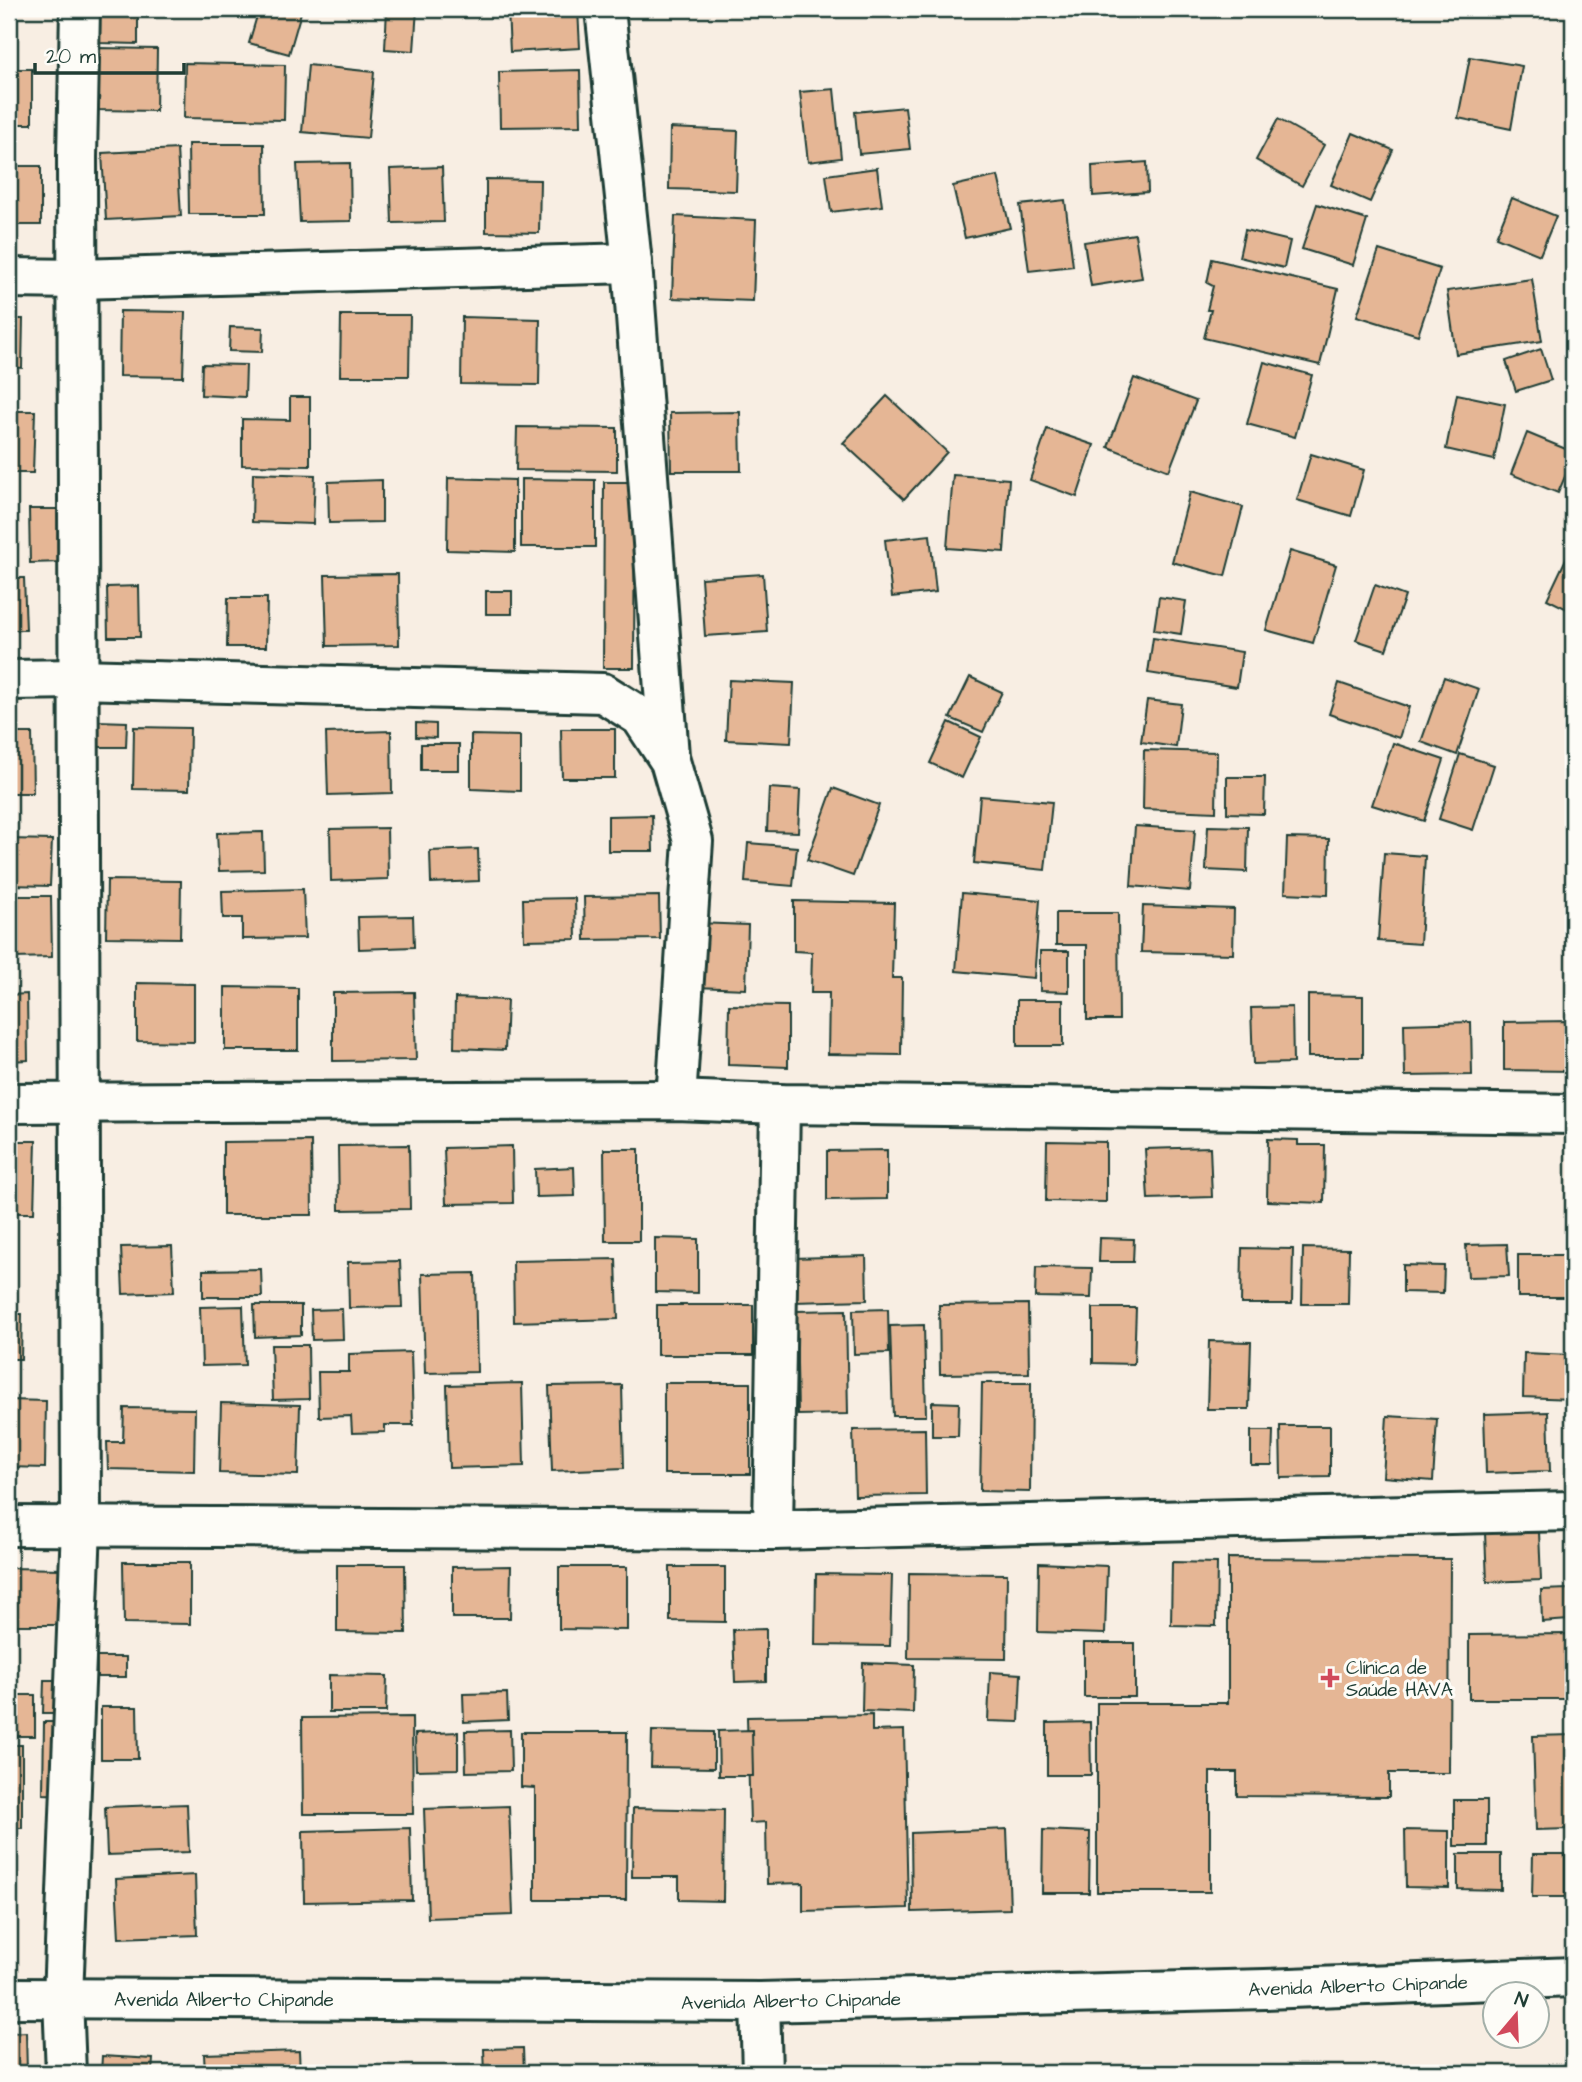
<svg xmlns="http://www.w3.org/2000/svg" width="1582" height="2082" font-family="'Architects Daughter',sans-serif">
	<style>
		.building { fill: #e5b695; stroke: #1f3d34; stroke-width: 2 }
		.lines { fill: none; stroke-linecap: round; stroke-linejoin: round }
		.minor-casing { stroke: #1f3d34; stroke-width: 44 }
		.major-casing { stroke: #1f3d34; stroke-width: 44 }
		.minor { stroke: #fdfcf7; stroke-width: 38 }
		.major { stroke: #fdfcf7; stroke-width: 38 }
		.poi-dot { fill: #d1495b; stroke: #fdfcf7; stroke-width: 2.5 }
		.labels { text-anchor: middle; stroke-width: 6; stroke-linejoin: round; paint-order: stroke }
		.poi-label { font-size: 19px; fill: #1f3d34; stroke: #fdfcf7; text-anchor: start }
		.street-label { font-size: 19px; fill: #1f3d34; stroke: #fdfcf7 }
	</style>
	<rect width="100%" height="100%" fill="#f8eee3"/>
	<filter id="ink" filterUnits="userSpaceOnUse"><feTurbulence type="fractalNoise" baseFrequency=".0143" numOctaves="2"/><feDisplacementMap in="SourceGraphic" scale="14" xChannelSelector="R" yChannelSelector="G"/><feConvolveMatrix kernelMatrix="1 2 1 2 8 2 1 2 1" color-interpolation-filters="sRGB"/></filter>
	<g filter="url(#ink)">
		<!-- building -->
		<g class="building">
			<polygon points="100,9 138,9 138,44 100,43"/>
			<polygon points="259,9 302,9 289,54 249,43"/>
			<polygon points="387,9 417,9 414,51 385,49"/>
			<polygon points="508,9 578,9 580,48 510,52"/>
			<polygon points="98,48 157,49 156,111 97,110"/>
			<polygon points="1470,57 1522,66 1511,129 1458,118"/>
			<polygon points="185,63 285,65 284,120 184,118"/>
			<polygon points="308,65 374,72 368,138 302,132"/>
			<rect x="9" y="69" width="23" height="55"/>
			<polygon points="580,70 581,126 500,127 499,72"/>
			<polygon points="834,89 841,158 808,162 800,92"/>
			<polygon points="905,107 910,149 859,154 855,112"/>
			<polygon points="1278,119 1324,145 1302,186 1256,160"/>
			<polygon points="670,128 738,131 736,191 669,189"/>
			<polygon points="1353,133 1393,150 1370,202 1331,185"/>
			<polygon points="188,144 264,144 265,214 189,214"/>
			<polygon points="177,149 181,216 106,220 102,153"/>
			<polygon points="1147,162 1148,192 1093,196 1092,166"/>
			<polygon points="350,163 351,221 300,222 297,164"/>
			<rect x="9" y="166" width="32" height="59"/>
			<polygon points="442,167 444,222 392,223 390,169"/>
			<polygon points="877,168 882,206 831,212 826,175"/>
			<polygon points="998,176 1010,228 965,238 953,186"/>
			<polygon points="486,179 540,180 539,233 486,232"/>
			<polygon points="1512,198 1556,216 1540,255 1496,237"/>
			<polygon points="1065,200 1073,266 1029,271 1020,205"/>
			<polygon points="1317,204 1367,220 1353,265 1302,249"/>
			<polygon points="675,216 756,220 753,301 672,298"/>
			<polygon points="1245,230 1290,241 1284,268 1239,257"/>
			<polygon points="1135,234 1142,278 1091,286 1084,242"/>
			<polygon points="1379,250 1440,269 1418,335 1357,316"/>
			<polygon points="1212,259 1338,289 1320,365 1204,338 1211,310 1207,310 1213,286 1207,283"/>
			<polygon points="1532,279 1542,341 1456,354 1447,291"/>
			<polygon points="120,311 185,312 183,377 119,376"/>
			<polygon points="341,315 410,315 409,376 340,376"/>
			<polygon points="462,317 540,319 539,385 461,384"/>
			<polygon points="9,319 23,319 22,368 9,367"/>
			<polygon points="230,327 263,328 262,352 229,351"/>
			<polygon points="1541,349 1551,380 1516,391 1506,361"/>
			<polygon points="1264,362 1312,375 1295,437 1247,424"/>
			<polygon points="202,364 246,365 245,397 201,395"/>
			<polygon points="1134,378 1196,401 1169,471 1108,447"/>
			<polygon points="1457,394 1505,404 1494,460 1446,449"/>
			<polygon points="887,396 947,452 904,499 843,443"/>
			<polygon points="290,397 310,397 310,466 242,465 242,419 290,420"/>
			<polygon points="9,411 35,411 33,473 9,473"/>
			<polygon points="740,412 741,471 671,471 670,413"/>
			<polygon points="517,427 617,428 617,471 516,470"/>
			<polygon points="1047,429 1094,445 1077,497 1030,480"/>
			<polygon points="1527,433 1573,452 1573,458 1558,493 1511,474"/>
			<polygon points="1311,454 1364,470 1351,516 1297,500"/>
			<polygon points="253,473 315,475 313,524 252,522"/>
			<polygon points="953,475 1009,479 1004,552 947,548"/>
			<polygon points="448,478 515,480 515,552 447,550"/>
			<polygon points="521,479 595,480 595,547 521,547"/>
			<polygon points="382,480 382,522 329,523 328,482"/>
			<polygon points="604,482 635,482 634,668 603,668"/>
			<polygon points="1190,492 1243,507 1225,576 1172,562"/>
			<polygon points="29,509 61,509 62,562 30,563"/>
			<polygon points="930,535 936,592 892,597 885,540"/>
			<polygon points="1572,546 1573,547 1573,612 1547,599"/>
			<polygon points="1290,551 1336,565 1313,643 1266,630"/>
			<polygon points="398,574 399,645 327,646 325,575"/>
			<polygon points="763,574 767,632 705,636 701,578"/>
			<polygon points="9,578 24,578 26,630 9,630"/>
			<polygon points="1375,585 1405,596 1386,650 1356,640"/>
			<polygon points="139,586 140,637 108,637 107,587"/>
			<rect x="486" y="591" width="26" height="23"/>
			<polygon points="1159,597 1186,601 1181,634 1154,630"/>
			<polygon points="228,598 267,598 266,647 227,647"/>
			<polygon points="1153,638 1242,652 1237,687 1148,673"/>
			<polygon points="970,677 1002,692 983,732 950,718"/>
			<polygon points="1444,677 1479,689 1457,755 1421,742"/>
			<polygon points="729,680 794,683 791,743 726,740"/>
			<polygon points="1339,683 1409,707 1399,738 1329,714"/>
			<polygon points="1147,700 1181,704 1176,747 1141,742"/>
			<polygon points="97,721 127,722 126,747 97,747"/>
			<polygon points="949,722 981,737 962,778 930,763"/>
			<polygon points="416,723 436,724 436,738 416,737"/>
			<polygon points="134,727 190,728 189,790 133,789"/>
			<polygon points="561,729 615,729 615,778 562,778"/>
			<polygon points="391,731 392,793 328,795 326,733"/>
			<polygon points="9,733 32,733 33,793 9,793"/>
			<polygon points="471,735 520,736 520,791 471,789"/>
			<polygon points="1393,743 1444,760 1424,821 1372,805"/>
			<rect x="421" y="744" width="38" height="26"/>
			<polygon points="1144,750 1217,752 1216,812 1143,809"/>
			<polygon points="1460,754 1494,765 1473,830 1439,819"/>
			<polygon points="1227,777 1265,777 1264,814 1227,813"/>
			<polygon points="769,788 800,790 798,832 767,831"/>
			<polygon points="833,788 879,805 853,876 807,860"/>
			<polygon points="980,796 1052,802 1045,870 974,863"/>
			<polygon points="652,815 653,851 608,851 608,816"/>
			<polygon points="1135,826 1195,830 1190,891 1131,886"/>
			<polygon points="1208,826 1248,827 1247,872 1206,870"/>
			<polygon points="387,828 388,879 331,881 330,829"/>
			<polygon points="263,832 264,870 219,871 217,833"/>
			<polygon points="1287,838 1329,839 1328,895 1285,893"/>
			<polygon points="9,839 52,840 50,886 9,885"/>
			<polygon points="748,843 797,847 793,886 745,882"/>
			<polygon points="478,849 479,881 431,883 430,851"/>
			<polygon points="1384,853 1425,856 1420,944 1378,941"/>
			<polygon points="107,880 181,881 180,938 106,937"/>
			<polygon points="303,889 305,938 242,939 242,918 223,918 222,891"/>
			<polygon points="962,893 1040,900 1034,978 956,971"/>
			<polygon points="14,896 51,896 52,957 15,958"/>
			<polygon points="659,896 660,939 585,940 584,897"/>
			<polygon points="575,898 576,939 524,940 523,899"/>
			<polygon points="794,901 894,903 892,978 902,978 901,1055 828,1054 829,993 811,993 812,952 794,951"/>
			<polygon points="1143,906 1234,909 1233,954 1141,952"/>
			<polygon points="1056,913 1118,913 1119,1020 1087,1020 1087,945 1056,945"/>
			<polygon points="413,916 414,947 359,949 358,917"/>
			<polygon points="697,923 748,925 746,989 695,987"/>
			<polygon points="1040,951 1069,951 1069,992 1040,991"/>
			<polygon points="137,983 194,984 194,1042 137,1041"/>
			<polygon points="225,987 298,988 298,1050 225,1050"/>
			<polygon points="414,992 416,1060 333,1061 333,993"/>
			<polygon points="27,994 28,1060 9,1061 9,995"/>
			<polygon points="1308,995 1363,996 1363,1057 1308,1057"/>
			<polygon points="455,998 507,1000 505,1050 454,1048"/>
			<rect x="1017" y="1000" width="46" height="46"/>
			<polygon points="729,1005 788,1006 788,1067 728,1065"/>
			<polygon points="1292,1007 1293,1063 1253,1064 1251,1008"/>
			<polygon points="1572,1021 1573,1071 1504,1070 1504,1022"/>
			<polygon points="1471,1022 1472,1075 1405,1076 1404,1024"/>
			<polygon points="1268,1139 1298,1140 1298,1145 1325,1145 1324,1203 1267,1201"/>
			<polygon points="9,1141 36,1141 34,1213 9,1213"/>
			<polygon points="311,1141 312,1215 223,1215 223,1142"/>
			<polygon points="1047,1141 1106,1142 1106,1202 1046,1201"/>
			<polygon points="409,1145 410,1209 339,1210 338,1146"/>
			<polygon points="512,1146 513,1203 446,1204 444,1148"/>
			<polygon points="1210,1147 1212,1197 1148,1199 1145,1149"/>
			<polygon points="604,1149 639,1149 639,1241 605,1241"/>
			<polygon points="887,1150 887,1199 827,1200 827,1151"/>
			<polygon points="574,1167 575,1196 536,1197 535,1169"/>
			<polygon points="655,1238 698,1239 698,1293 655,1292"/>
			<polygon points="1100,1238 1134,1239 1133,1262 1099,1262"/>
			<polygon points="1507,1244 1509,1276 1468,1277 1466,1245"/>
			<polygon points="172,1246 174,1292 123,1294 121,1247"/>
			<polygon points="1242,1248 1293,1249 1292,1304 1241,1304"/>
			<polygon points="1303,1248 1349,1249 1348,1304 1302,1304"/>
			<rect x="1518" y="1255" width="53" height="42"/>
			<polygon points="866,1256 867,1300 794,1302 792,1258"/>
			<polygon points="616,1259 618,1319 514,1322 513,1261"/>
			<polygon points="400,1261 402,1307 349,1308 348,1262"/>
			<polygon points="1403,1265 1444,1266 1443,1293 1403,1292"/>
			<polygon points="1036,1267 1092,1268 1091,1298 1035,1297"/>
			<polygon points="261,1269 262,1297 203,1297 203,1270"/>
			<polygon points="475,1273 477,1372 425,1373 422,1274"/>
			<polygon points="1028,1304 1029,1373 940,1374 939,1305"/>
			<polygon points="254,1305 301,1305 301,1335 255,1337"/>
			<rect x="657" y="1305" width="96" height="50"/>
			<polygon points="243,1306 245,1365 202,1366 200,1307"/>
			<polygon points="1093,1308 1136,1308 1134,1364 1093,1363"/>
			<polygon points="342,1309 343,1339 312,1340 311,1310"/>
			<polygon points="888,1309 889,1353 854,1354 853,1310"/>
			<polygon points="846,1310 848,1414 798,1415 796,1311"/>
			<polygon points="9,1314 22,1314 21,1359 9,1359"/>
			<polygon points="924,1325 926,1416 893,1416 890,1326"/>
			<polygon points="1209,1341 1251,1342 1249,1409 1207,1409"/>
			<polygon points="271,1345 308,1345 309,1399 273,1400"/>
			<polygon points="411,1352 413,1425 385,1425 385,1432 352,1433 351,1416 319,1417 318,1372 349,1372 349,1354"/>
			<polygon points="1524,1353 1571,1355 1571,1399 1523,1397"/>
			<polygon points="522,1383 524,1466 449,1468 447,1385"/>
			<rect x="664" y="1383" width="86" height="91"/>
			<polygon points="982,1383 1031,1383 1030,1492 980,1491"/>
			<polygon points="622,1385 624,1468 552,1471 549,1386"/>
			<polygon points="9,1400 46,1401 45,1468 9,1467"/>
			<polygon points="932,1402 959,1403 958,1436 932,1436"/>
			<polygon points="221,1403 300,1405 298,1475 219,1473"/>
			<polygon points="124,1408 195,1409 194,1471 108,1469 107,1442 123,1442"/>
			<polygon points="1548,1412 1550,1471 1486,1473 1484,1414"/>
			<polygon points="1387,1416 1437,1419 1433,1481 1383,1477"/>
			<polygon points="1280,1426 1330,1426 1330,1477 1281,1478"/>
			<polygon points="925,1429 926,1495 855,1496 853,1430"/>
			<polygon points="1251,1431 1273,1431 1272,1465 1251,1465"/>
			<polygon points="1539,1532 1541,1580 1487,1582 1485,1533"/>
			<polygon points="1228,1558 1450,1559 1449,1773 1389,1773 1389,1797 1237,1796 1237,1772 1210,1772 1210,1892 1097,1892 1097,1703 1228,1703"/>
			<polygon points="123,1562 190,1562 190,1624 124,1623"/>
			<polygon points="1172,1562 1217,1563 1216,1626 1171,1625"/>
			<polygon points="1039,1563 1107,1566 1105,1634 1038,1632"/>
			<polygon points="337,1565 405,1565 406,1633 337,1632"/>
			<polygon points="511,1566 510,1618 452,1618 452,1567"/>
			<polygon points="559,1567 627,1567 627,1630 559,1629"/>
			<polygon points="670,1567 725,1567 725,1622 670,1621"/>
			<polygon points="9,1568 62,1569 62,1625 9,1625"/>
			<polygon points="909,1573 1007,1574 1006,1659 908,1658"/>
			<polygon points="816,1574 892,1575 890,1646 815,1645"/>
			<polygon points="1568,1589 1569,1620 1542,1622 1541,1590"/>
			<polygon points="766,1629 766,1681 735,1682 733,1630"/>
			<polygon points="1567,1634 1567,1699 1469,1699 1469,1635"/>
			<rect x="1084" y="1643" width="51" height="54"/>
			<rect x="97" y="1657" width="29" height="20"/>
			<polygon points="863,1663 914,1665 913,1713 862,1711"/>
			<polygon points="990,1672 1021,1674 1019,1722 988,1721"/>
			<polygon points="329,1675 387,1676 386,1712 329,1712"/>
			<polygon points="44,1680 67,1680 66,1713 43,1713"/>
			<polygon points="507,1693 508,1720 464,1722 463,1694"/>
			<rect x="9" y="1695" width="26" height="41"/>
			<polygon points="101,1707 137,1707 138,1759 101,1759"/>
			<polygon points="872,1715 872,1731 904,1730 908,1908 803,1911 803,1883 767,1884 766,1822 750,1823 747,1717"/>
			<polygon points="412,1717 413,1814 303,1814 302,1718"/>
			<polygon points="44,1722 66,1722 66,1795 43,1794"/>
			<polygon points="1090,1722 1091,1775 1047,1775 1047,1723"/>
			<polygon points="510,1730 511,1771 466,1772 465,1731"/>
			<polygon points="752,1730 753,1776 719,1776 718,1731"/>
			<polygon points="652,1731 714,1732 714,1768 651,1767"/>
			<polygon points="458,1732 458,1769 416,1770 415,1734"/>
			<polygon points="521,1732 627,1732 626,1900 535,1900 535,1788 521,1787"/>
			<polygon points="1573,1735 1573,1905 1571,1905 1569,1829 1536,1830 1533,1736"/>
			<rect x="9" y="1745" width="13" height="83"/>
			<rect x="1454" y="1800" width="33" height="46"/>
			<polygon points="187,1804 189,1852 107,1855 105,1807"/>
			<polygon points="509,1806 513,1915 428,1918 424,1809"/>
			<polygon points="633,1808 724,1810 723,1901 679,1900 679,1877 632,1877"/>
			<polygon points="410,1828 412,1900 304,1902 303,1831"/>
			<polygon points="1007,1829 1010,1909 912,1912 911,1833"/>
			<polygon points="1043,1830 1090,1832 1089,1893 1042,1893"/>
			<polygon points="1405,1830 1449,1831 1449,1888 1406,1887"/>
			<polygon points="1458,1854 1501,1854 1501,1890 1458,1889"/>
			<polygon points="1533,1854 1565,1854 1565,1897 1532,1897"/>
			<polygon points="195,1875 197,1935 119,1938 116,1879"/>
			<polygon points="26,2032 27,2073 9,2073 9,2033"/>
			<polygon points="523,2048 524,2073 485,2073 484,2049"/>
			<polygon points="299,2051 300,2073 205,2073 204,2054"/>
			<polygon points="102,2056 153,2059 152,2073 101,2073"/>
			<rect x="1564" y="2058" width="9" height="15"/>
			<rect x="1243" y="2067" width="76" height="6"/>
		</g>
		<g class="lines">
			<!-- minor casing -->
			<g class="minor-casing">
				<g id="minor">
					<polyline points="605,9 632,263 669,756"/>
					<polyline points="9,278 78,279 632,263"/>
					<polyline points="9,680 78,679 603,693 641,717 670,761 693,841 676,1100"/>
					<polyline points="9,1103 676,1100 780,1104 1573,1114"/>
					<polyline points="9,1526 773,1530 1573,1511"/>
					<polyline points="773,1530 780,1104"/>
					<polyline points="760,2002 762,2073"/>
					<polyline points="66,2073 63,1998 81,1526 77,157 80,9"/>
				</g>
			</g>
			<!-- major casing -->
			<g class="major-casing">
				<polyline id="major" points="9,1998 760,2002 1265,1989 1573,1977"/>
			</g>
			<!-- minor -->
			<use href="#minor" class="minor"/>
			<!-- major -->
			<use href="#major" class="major"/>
		</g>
	</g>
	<!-- markers -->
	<path class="poi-dot" d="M1326.5 1667.5h7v7h7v7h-7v7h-7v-7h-7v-7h7z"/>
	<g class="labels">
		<!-- poi labels -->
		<g class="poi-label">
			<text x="1346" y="1674">Clínica de<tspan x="1346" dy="22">Saúde HAVA</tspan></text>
		</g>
		<!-- street labels -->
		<g class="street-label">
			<text transform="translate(1358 1985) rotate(-2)" y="7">Avenida Alberto Chipande</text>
			<text x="224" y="2006">Avenida Alberto Chipande</text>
			<text transform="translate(791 2000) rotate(-1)" y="7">Avenida Alberto Chipande</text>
		</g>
	</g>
	<!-- margin -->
	<rect width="1582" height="2082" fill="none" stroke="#fdfcf7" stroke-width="35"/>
	<rect x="18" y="18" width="1547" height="2047" fill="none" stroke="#1f3d34" stroke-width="2.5" filter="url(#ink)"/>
	<!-- north arrow -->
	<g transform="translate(1516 2015) rotate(19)"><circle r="33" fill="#fdfcf7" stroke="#a4b0a9" stroke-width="2"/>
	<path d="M0-5L12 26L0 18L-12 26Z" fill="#d1495b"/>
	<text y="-10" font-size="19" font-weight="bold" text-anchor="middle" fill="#1f3d34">N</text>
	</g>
	<!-- scale -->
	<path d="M35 63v10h149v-10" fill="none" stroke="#1f3d34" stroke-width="3.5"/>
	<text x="46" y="63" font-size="21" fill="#1f3d34" stroke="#fdfcf7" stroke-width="5" paint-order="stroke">20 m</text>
</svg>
